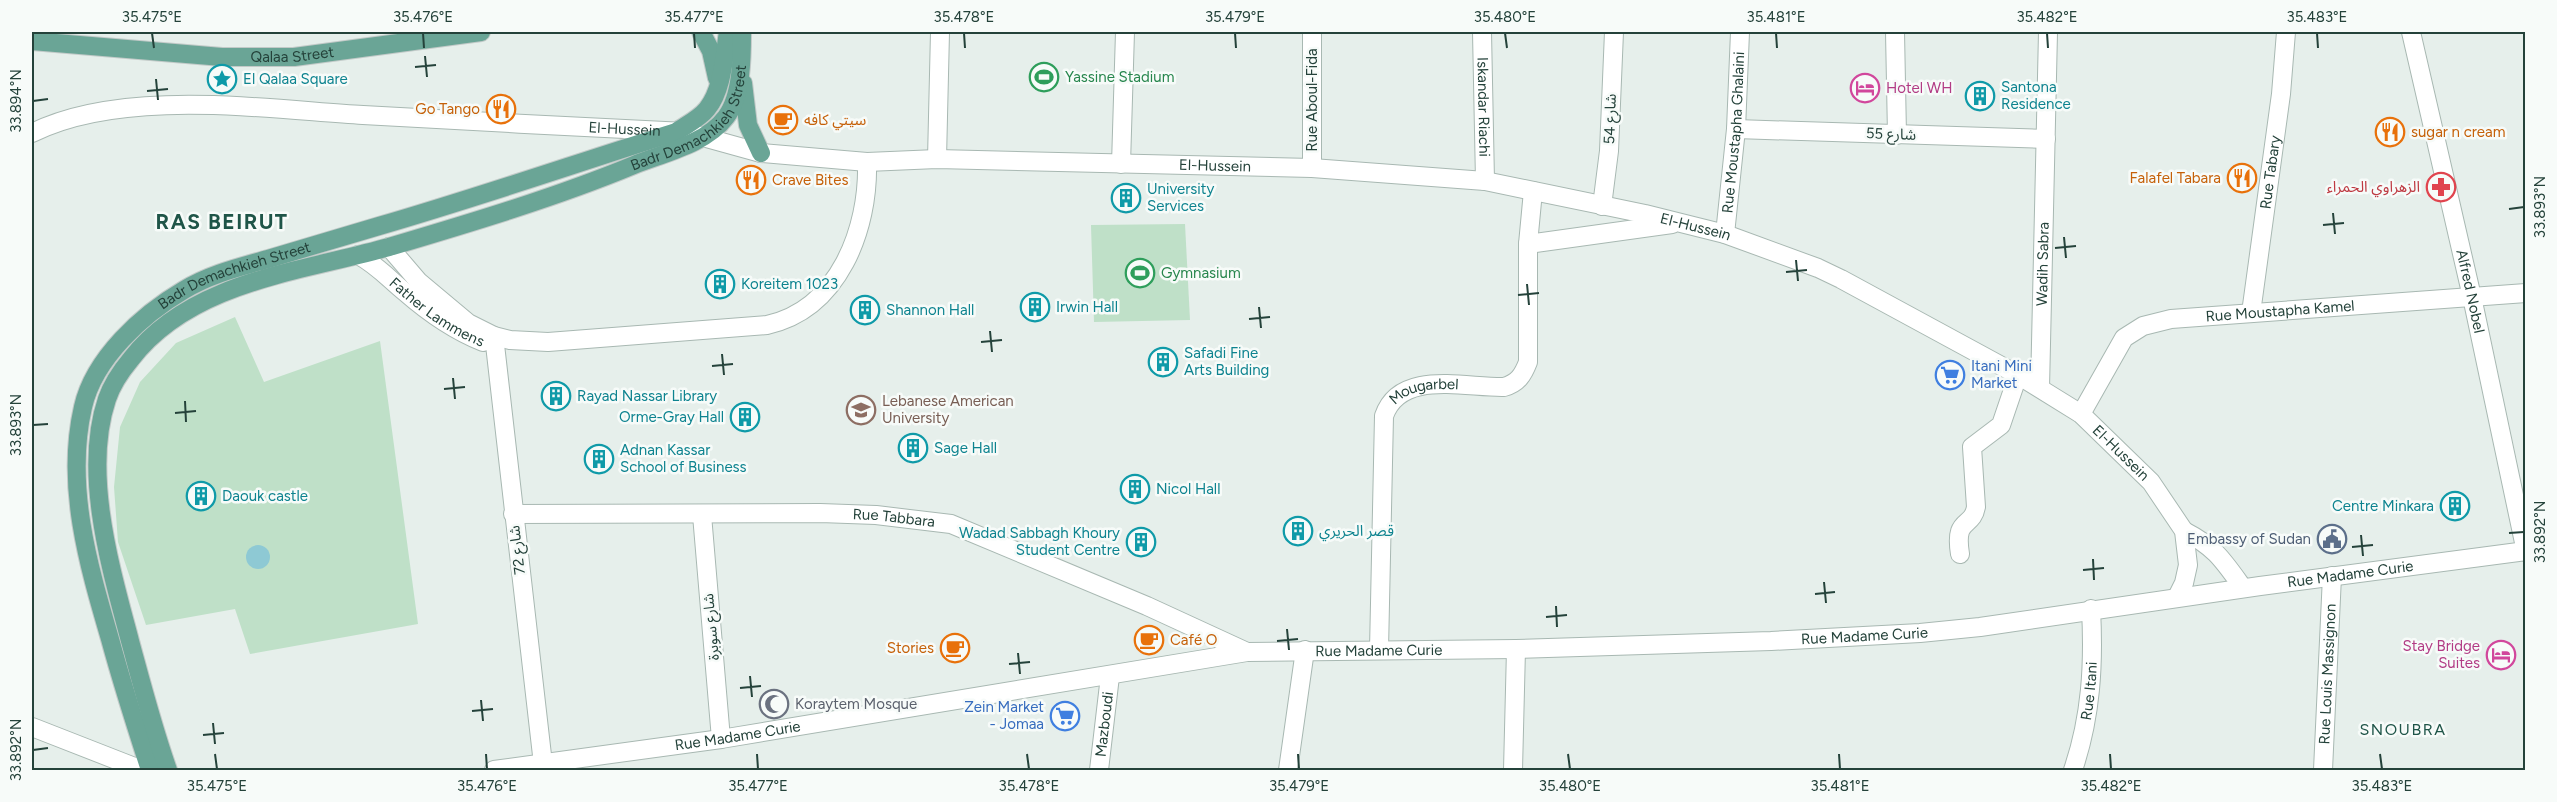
<svg xmlns="http://www.w3.org/2000/svg" width="2557" height="802" font-family="Figtree,'Noto Sans Arabic',sans-serif">
	<style>
		.green { fill: #bfe0c8 }
		.water { fill: #8ec9d4 }
		.lines { fill: none; stroke-linecap: round; stroke-linejoin: round }
		.minor-casing { stroke: #a8b8b2; stroke-width: 20 }
		.major-casing { stroke: #c2cac8; stroke-width: 20 }
		.minor { stroke: #fff; stroke-width: 18 }
		.major { stroke: #6aa596; stroke-width: 18 }
		.ticks { fill: none; stroke: #24423a; stroke-width: 2 }
		.labels { text-anchor: middle; stroke-width: 5; stroke-linejoin: round; paint-order: stroke }
		.street-label { font-size: 15px; fill: #24423a; stroke: #f7fbf9 }
		.leisure-label { font-size: 15px; fill: #27864d; stroke: #f7fbf9; text-anchor: start }
		.culture-label { font-size: 15px; fill: #0d838f; stroke: #f7fbf9; text-anchor: start }
		.hotel-label { font-size: 15px; fill: #b23c85; stroke: #f7fbf9; text-anchor: start }
		.food-label { font-size: 15px; fill: #c56008; stroke: #f7fbf9; text-anchor: start }
		.health-label { font-size: 15px; fill: #be3a42; stroke: #f7fbf9; text-anchor: end }
		.shop-label { font-size: 15px; fill: #366cbe; stroke: #f7fbf9; text-anchor: start }
		.education-label { font-size: 15px; fill: #785e54; stroke: #f7fbf9; text-anchor: start }
		.service-label { font-size: 15px; fill: #4e5e75; stroke: #f7fbf9; text-anchor: end }
		.worship-label { font-size: 15px; fill: #5b616d; stroke: #f7fbf9; text-anchor: start }
		.neighbourhood-label { font-size: 16px; letter-spacing: 1.5px; fill: #1f5548; stroke: #f7fbf9 }
		.district-label { font-size: 21px; font-weight: bold; letter-spacing: 1.5px; fill: #1f5548; stroke: #f7fbf9 }
		.neatline { fill: none; stroke: #24423a; stroke-width: 2 }
		.ticks-label { font-size: 15px; text-anchor: middle; fill: #24423a }
	</style>
	<rect width="100%" height="100%" fill="#e6efeb"/>
	<!-- green -->
	<g class="green">
		<polygon points="1036,65 1053,65 1052,90 1035,90"/>
		<polygon points="1185,224 1190,320 1094,322 1091,225"/>
		<polygon points="235,317 264,382 380,341 418,624 250,654 235,609 146,625 118,542 114,487 120,427 140,382 176,343"/>
	</g>
	<!-- water -->
	<circle class="water" cx="258" cy="557" r="12"/>
	<g class="lines">
		<!-- minor casing -->
		<g class="minor-casing">
			<g id="minor">
				<polyline points="1312,32 1312,168"/>
				<path id="s1" d="M1482,32L1485,181"/>
				<polyline points="1895,32 1897,135"/>
				<path id="s2" d="M2411,32L2472,297L2526,552"/>
				<polyline points="1736,129 2046,139"/>
				<path id="s3" d="M32,133C122,88 264,109 363,115C470,121 578,127 685,132L761,153L867,162L937,159L1312,168L1485,181L1645,214L1725,234L1818,268L1841,279L2018,375L2081,414L2151,482L2184,531L2188,565L2184,583L2177,597"/>
				<polyline points="937,159 940,32"/>
				<polyline points="1121,164 1125,32"/>
				<polyline points="1602,206 1609,151 1614,32"/>
				<path id="s4" d="M1725,234L1736,129L1740,32"/>
				<polyline points="1528,244 1672,224"/>
				<path d="M389,247L419,282L468,323L494,336L510,340L548,342L767,325C839,309 869,229 867,162"/>
				<path id="s5" d="M358,255C377,265 389,279 405,292C429,313 453,330 483,342"/>
				<path id="s6" d="M2251,313L2281,94L2286,32"/>
				<polyline points="494,336 543,764"/>
				<path id="s7" d="M2040,388L2048,32"/>
				<path id="s8" d="M2081,414L2124,338L2143,326L2171,319L2526,293"/>
				<path id="s9" d="M513,514L820,513L876,515L951,524L1147,606L1247,652"/>
				<polyline points="702,515 721,739"/>
				<path d="M2184,531C2215,547 2223,560 2243,588"/>
				<path d="M1960,554C1954,516 1972,529 1976,507L1972,447L2001,425L2018,375"/>
				<path id="s10" d="M1379,650L1384,416C1400,369 1465,388 1504,387C1518,383 1523,375 1528,362V244L1533,191"/>
				<polyline points="32,727 142,770"/>
				<path id="s11" d="M494,770L721,739L1247,652L1516,649L1771,641L1920,633L1980,627L2260,586L2526,551"/>
				<path id="s12" d="M1099,770L1110,676"/>
				<polyline points="1288,770 1305,650"/>
				<polyline points="1513,770 1516,649"/>
				<path id="s13" d="M2073,770C2091,717 2094,665 2091,609"/>
				<path id="s14" d="M2323,770L2332,576"/>
			</g>
		</g>
		<!-- major casing -->
		<g class="major-casing">
			<g id="major">
				<polyline points="701,32 711,51 717,78"/>
				<path id="s15" d="M32,41L222,57H294L481,32"/>
				<polyline points="743,83 748,125 761,153"/>
				<path id="s16" d="M150,770C136,727 122,683 110,639C88,564 65,485 83,407C94,358 143,314 184,290C210,274 240,267 268,259C305,248 342,237 379,226C479,197 577,163 676,132C686,125 699,119 707,109C723,89 724,56 728,32"/>
				<path id="s17" d="M168,770C153,728 142,685 130,641C111,569 82,473 107,399C112,384 121,371 131,359C191,281 301,272 389,247C470,223 557,197 634,165C664,153 706,144 726,117C742,96 742,56 742,32"/>
			</g>
		</g>
		<!-- minor -->
		<use href="#minor" class="minor"/>
		<!-- major -->
		<use href="#major" class="major"/>
	</g>
	<!-- ticks -->
	<path class="ticks" d="M152,33L154,48M423,33L424,48M694,33L695,48M964,33L965,48M1235,33L1236,48M1505,33L1507,48M1776,33L1777,48M2047,33L2048,48M2317,33L2318,48M425,56L427,77M415,67L436,65M156,79L158,100M147,91L168,89M33,101L48,99M2509,209L2524,207M2333,213L2335,234M2323,225L2344,223M2064,237L2066,258M2055,248L2076,246M1796,260L1798,281M1786,272L1807,270M1527,284L1529,305M1518,295L1539,293M1259,307L1261,328M1249,319L1270,317M990,331L992,352M981,342L1002,340M722,354L724,375M712,366L733,364M453,378L455,399M444,389L465,387M185,401L186,422M175,413L196,411M33,425L48,424M2509,533L2524,532M2361,535L2363,556M2352,547L2373,545M2093,559L2094,580M2083,570L2104,568M1824,582L1826,603M1815,594L1835,592M1556,606L1557,627M1546,617L1567,615M1287,629L1289,650M1277,641L1298,639M1018,653L1020,674M1009,664L1030,662M750,676L752,697M740,688L761,686M481,700L483,721M472,711L493,709M213,723L215,744M203,735L224,733M33,750L48,748M215,754L217,769M486,754L487,769M757,754L758,769M1027,754L1029,769M1298,754L1299,769M1568,754L1570,769M1839,754L1840,769M2110,754L2111,769M2380,754L2382,769"/>
	<!-- icons -->
	<defs>
		<g id="stadium-ring" transform="scale(1.5)"><circle r="9.5" fill="#f7fbf9" stroke="#2e9e5b" stroke-width="1.5"/><path d="M0-5a6.5 5 0 1 0 0 10a6.5 5 0 1 0 0-10ZM-3.5-1.8h7v3.6h-7Z" fill="#2e9e5b"/></g>
		<g id="sight-ring" transform="scale(1.5)"><circle r="9.5" fill="#f7fbf9" stroke="#0f9aa8" stroke-width="1.5"/><path d="M0-6L1.8-2.2L6-1.7L2.9 1.2L3.7 5.4L0 3.3L-3.7 5.4L-2.9 1.2L-6-1.7L-1.8-2.2Z" fill="#0f9aa8"/></g>
		<g id="hotel-ring" transform="scale(1.5)"><circle r="9.5" fill="#f7fbf9" stroke="#d1479c" stroke-width="1.5"/><path d="M-6-4.5h1.5V1H6V5H4.5V3h-9V5H-6ZM-4 0a1.8 1.8 0 1 1 3.6 0ZM.5 0V-2.5h3Q6-2.5 6 0Z" fill="#d1479c"/></g>
		<g id="building-ring" transform="scale(1.5)"><circle r="9.5" fill="#f7fbf9" stroke="#0f9aa8" stroke-width="1.5"/><path d="M-4-6H4V6H1V3H-1V6H-4ZM-2.5-4.3h1.7v1.8h-1.7ZM.8-4.3h1.7v1.8H.8ZM-2.5-1h1.7V.8h-1.7ZM.8-1h1.7V.8H.8Z" fill="#0f9aa8"/></g>
		<g id="restaurant-ring" transform="scale(1.5)"><circle r="9.5" fill="#f7fbf9" stroke="#e8710a" stroke-width="1.5"/><path d="M-5-6h1v4h1v-4h1v4h1v-4h1v5L-1.5 .5V6h-2V.5L-5-1ZM5-6V6H3V1.5H1.5Q1.5-4 5-6Z" fill="#e8710a"/></g>
		<g id="cafe-ring" transform="scale(1.5)"><circle r="9.5" fill="#f7fbf9" stroke="#e8710a" stroke-width="1.5"/><path d="M-5.5-4.5H6V0H3Q3 3.5 0 3.5H-2.5Q-5.5 3.5-5.5 0ZM3-3.2v2h1.7v-2ZM-6 4.5H4V6H-6Z" fill="#e8710a"/></g>
		<g id="pharmacy-ring" transform="scale(1.5)"><circle r="9.5" fill="#f7fbf9" stroke="#e0444e" stroke-width="1.5"/><path d="M-2-6h4v4h4v4h-4v4h-4v-4h-4v-4h4Z" fill="#e0444e"/></g>
		<g id="supermarket-ring" transform="scale(1.5)"><circle r="9.5" fill="#f7fbf9" stroke="#3f7fe0" stroke-width="1.5"/><path d="M-6-5.5h2.5l.6 2H6L4.5 2H-2.5L-4.4-4H-6ZM-1.5 3.2a1.3 1.3 0 1 0 .1 0ZM3 3.2a1.3 1.3 0 1 0 .1 0Z" fill="#3f7fe0"/></g>
		<g id="university-ring" transform="scale(1.5)"><circle r="9.5" fill="#f7fbf9" stroke="#8d6e63" stroke-width="1.5"/><path d="M0-5L7-2L0 1L-7-2ZM-4 1L0 2.5L4 1V4Q0 6-4 4Z" fill="#8d6e63"/></g>
		<g id="civic-ring" transform="scale(1.5)"><circle r="9.5" fill="#f7fbf9" stroke="#5c6f8a" stroke-width="1.5"/><path d="M-.6-6.5H3V-4.5H.6V-3L4-1V1h2V6H-6V1h2V-1L-.6-3ZM-1.2 2.5V6h2.4V2.5Z" fill="#5c6f8a"/></g>
		<g id="mosque-ring" transform="scale(1.5)"><circle r="9.5" fill="#f7fbf9" stroke="#6b7280" stroke-width="1.5"/><path d="M3.5-4.9A6 6 0 1 0 3.5 4.9A5 5 0 1 1 3.5-4.9Z" fill="#6b7280"/></g>
	</defs>
	<g fill-rule="evenodd">
		<use href="#stadium-ring" x="1044" y="77"/>
		<use href="#sight-ring" x="222" y="79"/>
		<use href="#hotel-ring" x="1865" y="88"/>
		<use href="#building-ring" x="1980" y="96"/>
		<use href="#restaurant-ring" x="501" y="109"/>
		<use href="#cafe-ring" x="783" y="120"/>
		<use href="#restaurant-ring" x="2390" y="132"/>
		<use href="#restaurant-ring" x="2242" y="178"/>
		<use href="#restaurant-ring" x="751" y="180"/>
		<use href="#pharmacy-ring" x="2441" y="187"/>
		<use href="#building-ring" x="1126" y="198"/>
		<use href="#stadium-ring" x="1140" y="273"/>
		<use href="#building-ring" x="720" y="284"/>
		<use href="#building-ring" x="1035" y="307"/>
		<use href="#building-ring" x="865" y="310"/>
		<use href="#building-ring" x="1163" y="362"/>
		<use href="#supermarket-ring" x="1950" y="375"/>
		<use href="#building-ring" x="556" y="396"/>
		<use href="#university-ring" x="861" y="410"/>
		<use href="#building-ring" x="745" y="417"/>
		<use href="#building-ring" x="913" y="448"/>
		<use href="#building-ring" x="599" y="459"/>
		<use href="#building-ring" x="1135" y="489"/>
		<use href="#building-ring" x="201" y="496"/>
		<use href="#building-ring" x="2455" y="506"/>
		<use href="#building-ring" x="1298" y="531"/>
		<use href="#civic-ring" x="2332" y="539"/>
		<use href="#building-ring" x="1141" y="542"/>
		<use href="#cafe-ring" x="1149" y="640"/>
		<use href="#cafe-ring" x="955" y="648"/>
		<use href="#hotel-ring" x="2501" y="655"/>
		<use href="#mosque-ring" x="774" y="704"/>
		<use href="#supermarket-ring" x="1065" y="716"/>
	</g>
	<g class="labels">
		<!-- street labels -->
		<g class="street-label">
			<text dy="5" stroke="none"><textPath href="#s15" startOffset="261">Qalaa Street</textPath></text>
			<text transform="translate(1312 100) rotate(-90)" y="5">Rue Aboul-Fida</text>
			<text dy="5" stroke="none"><textPath href="#s1" startOffset="75">Iskandar Riachi</textPath></text>
			<text dy="5" stroke="none"><textPath href="#s17" startOffset="1052">Badr Demachkieh Street</textPath></text>
			<text transform="translate(1610 119) rotate(-88)" y="5">شارع 54</text>
			<text dy="5" stroke="none"><textPath href="#s3" startOffset="597">El-Hussein</textPath></text>
			<text dy="5" stroke="none"><textPath href="#s4" startOffset="102">Rue Moustapha Ghalaini</textPath></text>
			<text transform="translate(1891 134) rotate(2)" y="5">شارع 55</text>
			<text dy="5" stroke="none"><textPath href="#s3" startOffset="1191">El-Hussein</textPath></text>
			<text dy="5" stroke="none"><textPath href="#s6" startOffset="142">Rue Tabary</textPath></text>
			<text dy="5" stroke="none"><textPath href="#s3" startOffset="1677">El-Hussein</textPath></text>
			<text dy="5" stroke="none"><textPath href="#s7" startOffset="124">Wadih Sabra</textPath></text>
			<text dy="5" stroke="none"><textPath href="#s16" startOffset="584">Badr Demachkieh Street</textPath></text>
			<text dy="5" stroke="none"><textPath href="#s2" startOffset="266">Alfred Nobel</textPath></text>
			<text dy="5" stroke="none"><textPath href="#s5" startOffset="98">Father Lammens</textPath></text>
			<text dy="5" stroke="none"><textPath href="#s8" startOffset="248">Rue Moustapha Kamel</textPath></text>
			<text dy="5" stroke="none"><textPath href="#s10" startOffset="286">Mougarbel</textPath></text>
			<text dy="5" stroke="none"><textPath href="#s3" startOffset="2163">El-Hussein</textPath></text>
			<text dy="5" stroke="none"><textPath href="#s9" startOffset="381">Rue Tabbara</textPath></text>
			<text transform="translate(517 550) rotate(-97)" y="5">شارع 72</text>
			<text dy="5" stroke="none"><textPath href="#s11" startOffset="1870">Rue Madame Curie</textPath></text>
			<text transform="translate(711 627) rotate(-95)" y="5">شارع سوبرة</text>
			<text dy="5" stroke="none"><textPath href="#s11" startOffset="1380">Rue Madame Curie</textPath></text>
			<text dy="5" stroke="none"><textPath href="#s11" startOffset="894">Rue Madame Curie</textPath></text>
			<text dy="5" stroke="none"><textPath href="#s14" startOffset="96">Rue Louis Massignon</textPath></text>
			<text dy="5" stroke="none"><textPath href="#s13" startOffset="81">Rue Itani</textPath></text>
			<text dy="5" stroke="none"><textPath href="#s12" startOffset="46">Mazboudi</textPath></text>
			<text dy="5" stroke="none"><textPath href="#s11" startOffset="246">Rue Madame Curie</textPath></text>
		</g>
		<!-- leisure labels -->
		<g class="leisure-label">
			<text x="1065" y="82">Yassine Stadium</text>
			<text x="1161" y="278">Gymnasium</text>
		</g>
		<!-- culture labels -->
		<g class="culture-label">
			<text x="243" y="84">El Qalaa Square</text>
			<text x="2001" y="92">Santona<tspan x="2001" dy="17">Residence</tspan></text>
			<text x="1147" y="194">University<tspan x="1147" dy="17">Services</tspan></text>
			<text x="741" y="289">Koreitem 1023</text>
			<text x="1056" y="312">Irwin Hall</text>
			<text x="886" y="315">Shannon Hall</text>
			<text x="1184" y="358">Safadi Fine<tspan x="1184" dy="17">Arts Building</tspan></text>
			<text x="577" y="401">Rayad Nassar Library</text>
			<text x="724" y="422" text-anchor="end">Orme-Gray Hall</text>
			<text x="934" y="453">Sage Hall</text>
			<text x="620" y="455">Adnan Kassar<tspan x="620" dy="17">School of Business</tspan></text>
			<text x="1156" y="494">Nicol Hall</text>
			<text x="222" y="501">Daouk castle</text>
			<text x="2434" y="511" text-anchor="end">Centre Minkara</text>
			<text x="1319" y="536">قصر الحريري</text>
			<text x="1120" y="538" text-anchor="end">Wadad Sabbagh Khoury<tspan x="1120" dy="17">Student Centre</tspan></text>
		</g>
		<!-- hotel labels -->
		<g class="hotel-label">
			<text x="1886" y="93">Hotel WH</text>
			<text x="2480" y="651" text-anchor="end">Stay Bridge<tspan x="2480" dy="17">Suites</tspan></text>
		</g>
		<!-- food labels -->
		<g class="food-label">
			<text x="480" y="114" text-anchor="end">Go Tango</text>
			<text x="804" y="125">سيتي كافه</text>
			<text x="2411" y="137">sugar n cream</text>
			<text x="2221" y="183" text-anchor="end">Falafel Tabara</text>
			<text x="772" y="185">Crave Bites</text>
			<text x="1170" y="645">Café O</text>
			<text x="934" y="653" text-anchor="end">Stories</text>
		</g>
		<!-- health labels -->
		<g class="health-label">
			<text x="2420" y="192">الزهراوي الحمراء</text>
		</g>
		<!-- shop labels -->
		<g class="shop-label">
			<text x="1971" y="371">Itani Mini<tspan x="1971" dy="17">Market</tspan></text>
			<text x="1044" y="712" text-anchor="end">Zein Market<tspan x="1044" dy="17">- Jomaa</tspan></text>
		</g>
		<!-- education labels -->
		<g class="education-label">
			<text x="882" y="406">Lebanese American<tspan x="882" dy="17">University</tspan></text>
		</g>
		<!-- service labels -->
		<g class="service-label">
			<text x="2311" y="544">Embassy of Sudan</text>
		</g>
		<!-- worship labels -->
		<g class="worship-label">
			<text x="795" y="709">Koraytem Mosque</text>
		</g>
		<!-- neighbourhood labels -->
		<g class="neighbourhood-label">
			<text x="2403" y="735">SNOUBRA</text>
		</g>
		<!-- district labels -->
		<g class="district-label">
			<text x="222" y="229">RAS BEIRUT</text>
		</g>
	</g>
	<!-- border -->
	<rect width="2557" height="802" fill="none" stroke="#f7fbf9" stroke-width="66"/>
	<rect x="33" y="33" width="2491" height="736" class="neatline"/>
	<g class="ticks-label">
		<text x="152" y="22">35.475°E</text>
		<text x="423" y="22">35.476°E</text>
		<text x="694" y="22">35.477°E</text>
		<text x="964" y="22">35.478°E</text>
		<text x="1235" y="22">35.479°E</text>
		<text x="1505" y="22">35.480°E</text>
		<text x="1776" y="22">35.481°E</text>
		<text x="2047" y="22">35.482°E</text>
		<text x="2317" y="22">35.483°E</text>
		<text transform="translate(16 101) rotate(-90)" y="5">33.894°N</text>
		<text transform="translate(2540 207) rotate(-90)" y="5">33.893°N</text>
		<text transform="translate(16 425) rotate(-90)" y="5">33.893°N</text>
		<text transform="translate(2540 532) rotate(-90)" y="5">33.892°N</text>
		<text transform="translate(16 750) rotate(-90)" y="5">33.892°N</text>
		<text x="217" y="791">35.475°E</text>
		<text x="487" y="791">35.476°E</text>
		<text x="758" y="791">35.477°E</text>
		<text x="1029" y="791">35.478°E</text>
		<text x="1299" y="791">35.479°E</text>
		<text x="1570" y="791">35.480°E</text>
		<text x="1840" y="791">35.481°E</text>
		<text x="2111" y="791">35.482°E</text>
		<text x="2382" y="791">35.483°E</text>
	</g>
</svg>
